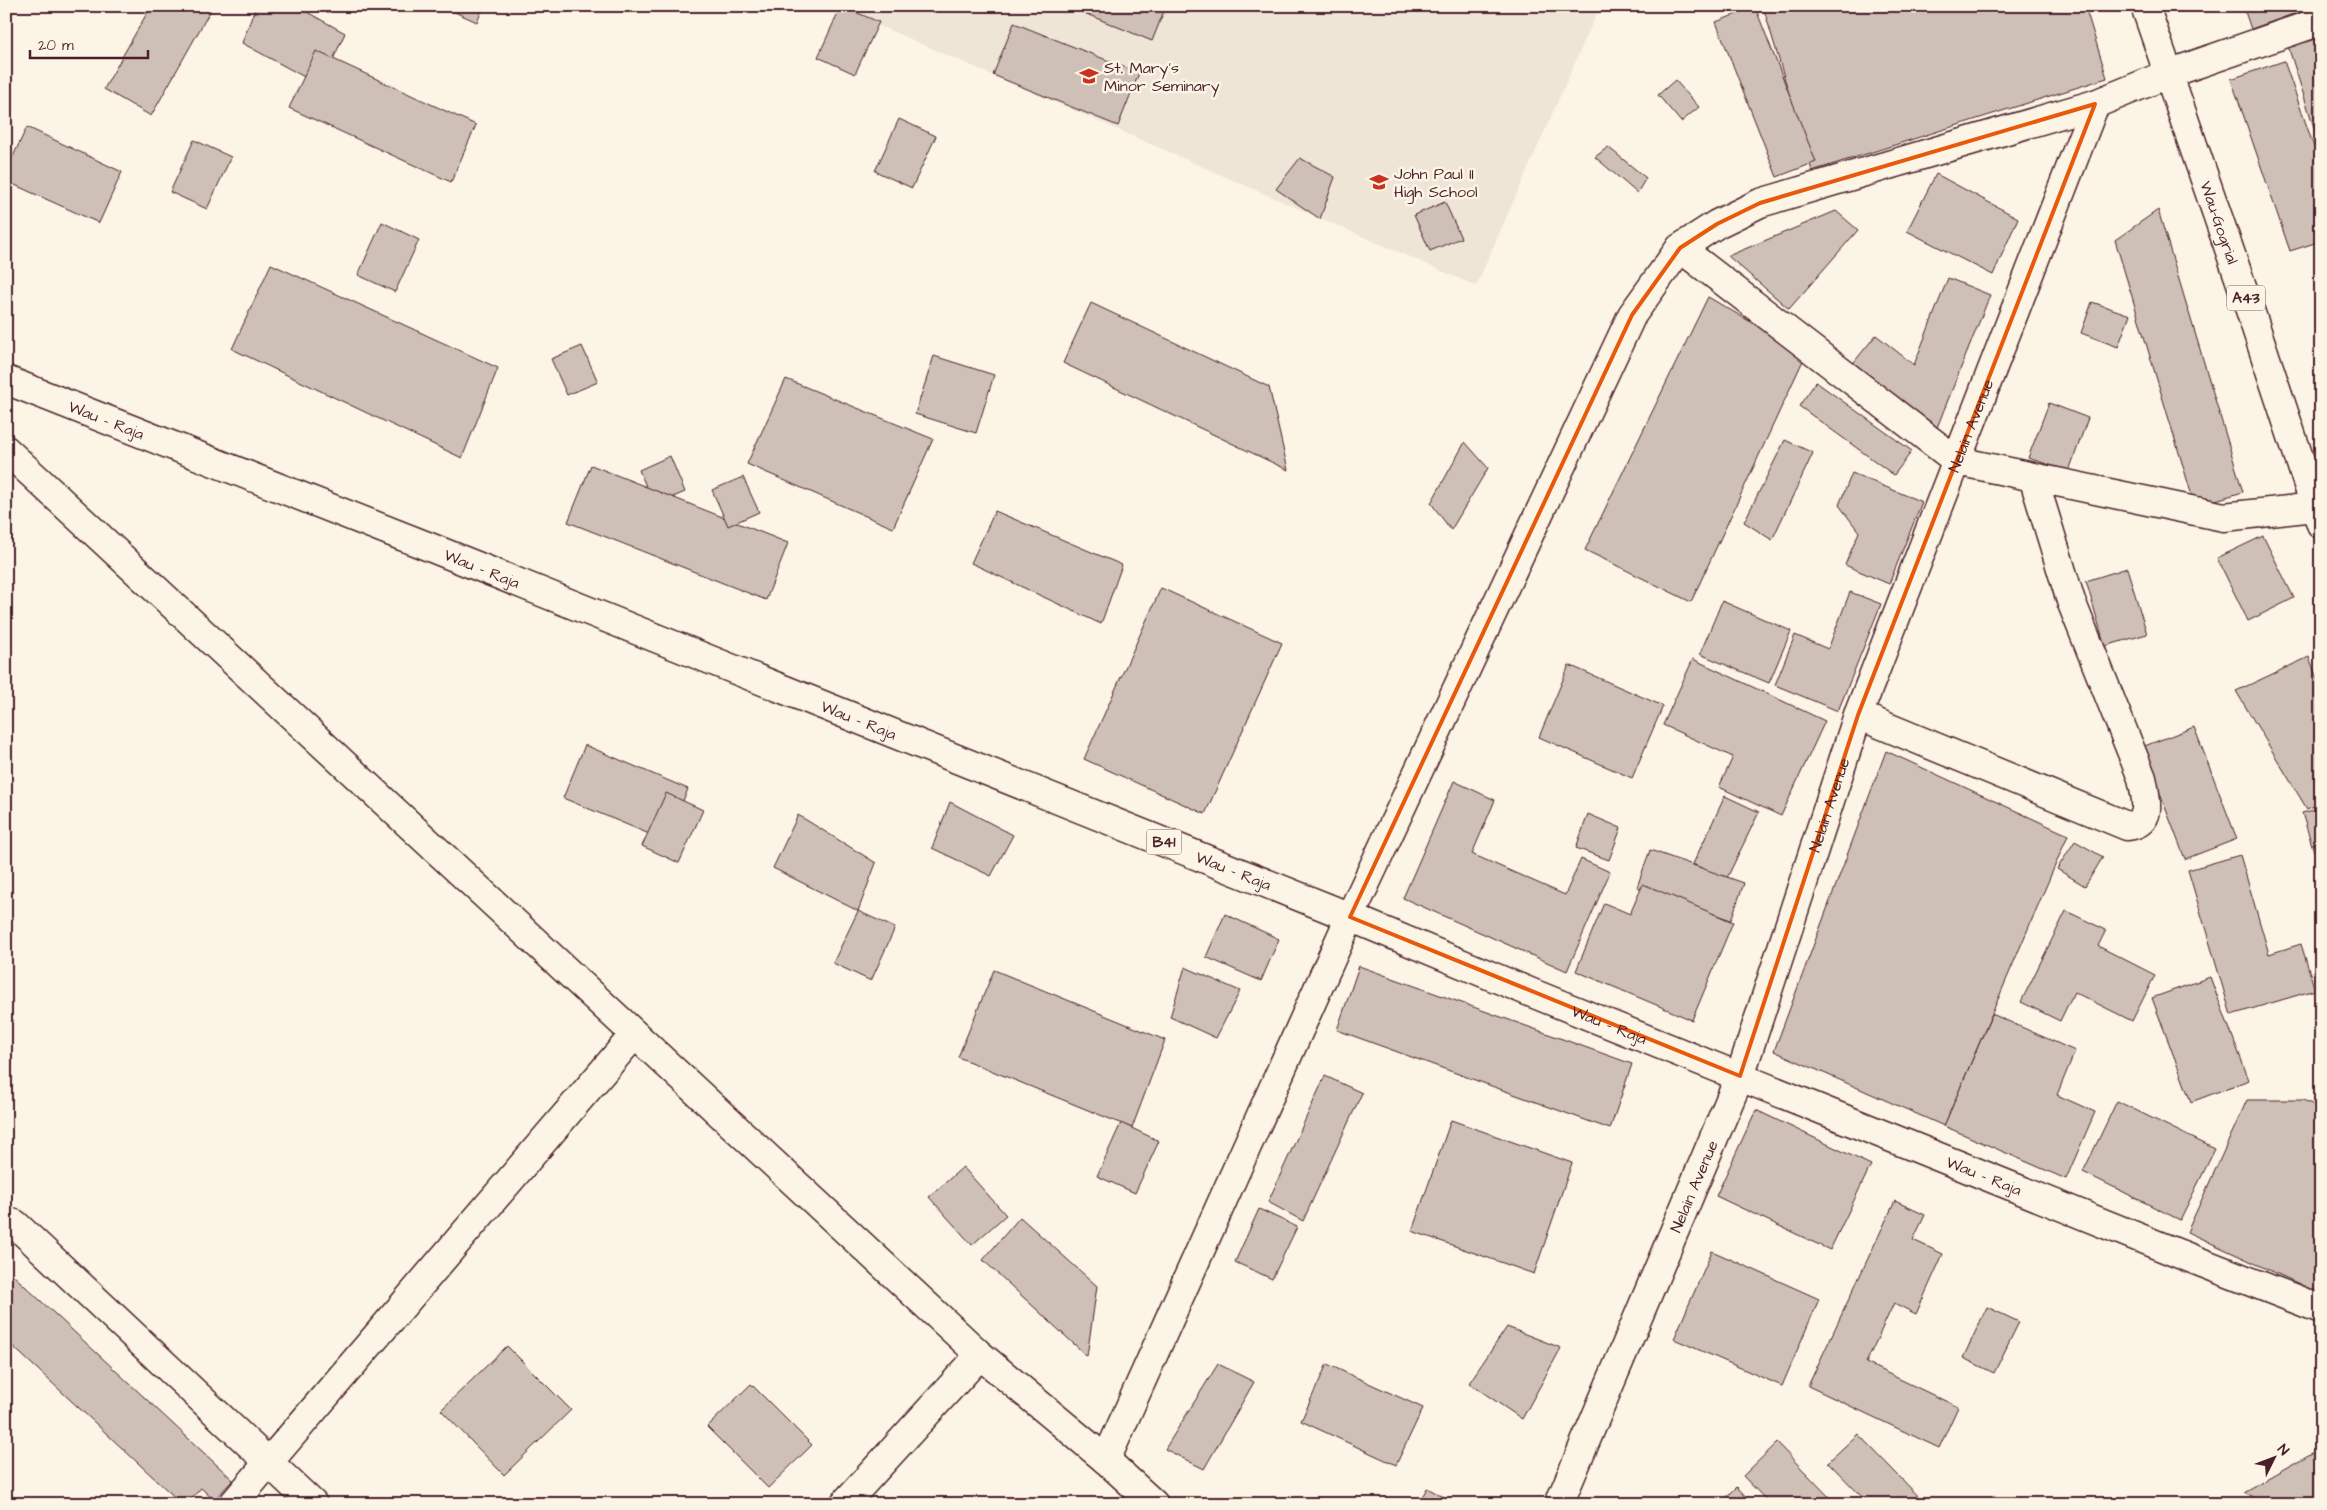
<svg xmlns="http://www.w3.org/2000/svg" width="2327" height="1510" font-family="'Architects Daughter',sans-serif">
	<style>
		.built { fill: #eee5d7 }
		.building { fill: #cfc0b7; stroke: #4a1f2b }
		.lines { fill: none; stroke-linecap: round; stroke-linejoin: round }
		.street-casing { stroke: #4a1f2b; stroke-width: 31 }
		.primary-casing { stroke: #4a1f2b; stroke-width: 31 }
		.street { stroke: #fcf5e5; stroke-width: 28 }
		.primary { stroke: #fcf5e5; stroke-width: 28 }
		.marked { fill: none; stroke: #e8590c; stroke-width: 4; stroke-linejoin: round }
		.labels { text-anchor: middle; stroke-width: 5; stroke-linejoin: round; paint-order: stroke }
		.shield { fill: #fcf5e5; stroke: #7f5f63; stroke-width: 1 }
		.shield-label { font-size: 15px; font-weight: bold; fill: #4a1f2b }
		.poi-label { font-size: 16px; fill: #4a1f2b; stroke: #fcf5e5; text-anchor: start }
		.street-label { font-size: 16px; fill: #4a1f2b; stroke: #fcf5e5 }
	</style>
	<rect width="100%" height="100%" fill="#fcf5e5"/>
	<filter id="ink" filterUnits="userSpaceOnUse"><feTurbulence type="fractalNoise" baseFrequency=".02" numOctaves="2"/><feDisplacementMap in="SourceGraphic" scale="10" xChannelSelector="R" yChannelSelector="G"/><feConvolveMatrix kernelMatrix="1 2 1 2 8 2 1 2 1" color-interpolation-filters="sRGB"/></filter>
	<g filter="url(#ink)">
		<!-- built -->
		<polygon class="built" points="834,6 1600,6 1476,286"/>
		<!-- building -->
		<g class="building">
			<polygon points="151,6 213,6 151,116 104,89"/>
			<polygon points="256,6 296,6 345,33 321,86 242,43"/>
			<polygon points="441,6 484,6 477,22"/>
			<polygon points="841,6 879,22 855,74 818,57"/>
			<polygon points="1067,6 1166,6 1152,41"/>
			<polygon points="1763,6 2085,6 2107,78 1812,171"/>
			<polygon points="2243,6 2316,6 2251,29"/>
			<polygon points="1755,7 1816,162 1777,177 1716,22"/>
			<polygon points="1014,23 1139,73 1118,126 993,75"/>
			<polygon points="2321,36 2321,139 2318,140 2288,46"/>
			<polygon points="316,51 476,125 451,182 289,108"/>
			<polygon points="2284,61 2321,167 2321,241 2290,251 2231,79"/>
			<polygon points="1675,80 1699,107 1681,122 1658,95"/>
			<polygon points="899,119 936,136 912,188 875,171"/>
			<polygon points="27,127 122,172 99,223 6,181 6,171"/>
			<polygon points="194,140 231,157 207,209 170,192"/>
			<polygon points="1608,147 1646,178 1637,193 1595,157"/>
			<polygon points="1300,158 1335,177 1320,219 1276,189"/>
			<polygon points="1936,174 2018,218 1993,275 1907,231"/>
			<polygon points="1445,202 1461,238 1430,251 1414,215"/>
			<polygon points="2158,210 2243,492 2195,506 2115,240"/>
			<polygon points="1836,211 1858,230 1789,309 1728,256"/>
			<polygon points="382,222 419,240 395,292 358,275"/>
			<polygon points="271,264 498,368 462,458 232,349"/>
			<polygon points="1948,278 1990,295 1934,435 1850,367 1876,335 1914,365"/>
			<polygon points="2321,283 2321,292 2315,285"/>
			<polygon points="1708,297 1806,354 1691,602 1585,550"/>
			<polygon points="2092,302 2130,315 2118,347 2081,333"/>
			<polygon points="1091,303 1269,387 1288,470 1063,363"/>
			<polygon points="582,346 598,382 567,395 551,359"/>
			<polygon points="934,356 994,375 976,433 915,414"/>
			<polygon points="786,379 933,439 893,528 747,464"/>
			<polygon points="1816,382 1912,451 1894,475 1799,406"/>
			<polygon points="2049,403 2088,418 2069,471 2028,458"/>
			<polygon points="1785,440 1813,453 1772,540 1744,522"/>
			<polygon points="1465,442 1488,468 1451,530 1431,503"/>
			<polygon points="670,456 685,492 654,505 639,470"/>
			<polygon points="591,465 788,543 766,600 568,522"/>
			<polygon points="1852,473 1922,502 1889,584 1845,565 1859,532 1839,505"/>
			<polygon points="743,477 759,512 728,526 712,490"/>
			<polygon points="995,511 1122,565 1101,624 971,563"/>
			<polygon points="2263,536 2294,598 2248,621 2217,558"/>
			<polygon points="2127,568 2147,634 2105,646 2086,581"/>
			<polygon points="1161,588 1282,643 1205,814 1084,759"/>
			<polygon points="1850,592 1881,604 1838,711 1775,685 1795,635 1828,649"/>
			<polygon points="1722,601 1791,631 1769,683 1700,654"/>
			<polygon points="2309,657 2321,689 2321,803 2307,809 2236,691"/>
			<polygon points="1693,659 1825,721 1781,816 1719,787 1733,757 1663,725"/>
			<polygon points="1569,665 1663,706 1632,778 1539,737"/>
			<polygon points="2194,727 2237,839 2185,859 2142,747"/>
			<polygon points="585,745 688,789 666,841 563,798"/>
			<polygon points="1886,751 2068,835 1944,1126 1774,1051"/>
			<polygon points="1454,781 1495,800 1472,854 1565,895 1581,859 1610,872 1567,971 1403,898"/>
			<polygon points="666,793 703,810 679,863 642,846"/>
			<polygon points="1725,796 1759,812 1726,880 1693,864"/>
			<polygon points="950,802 1013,835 991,876 932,848"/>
			<polygon points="2321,808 2321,874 2302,813"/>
			<polygon points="1588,814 1621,828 1609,860 1576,848"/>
			<polygon points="798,815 876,863 858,911 773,868"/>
			<polygon points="2075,841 2103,857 2085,886 2057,869"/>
			<polygon points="1650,850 1744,883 1731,920 1637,887"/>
			<polygon points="2240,855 2269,954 2301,944 2315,990 2231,1015 2188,870"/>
			<polygon points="1643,884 1733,922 1692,1020 1576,971 1604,903 1630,914"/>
			<polygon points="858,911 895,928 871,981 833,963"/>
			<polygon points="2066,911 2106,930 2098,946 2155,975 2132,1021 2074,992 2060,1021 2021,1002"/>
			<polygon points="1225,914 1279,939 1261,981 1206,957"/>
			<polygon points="1359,966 1632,1064 1610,1129 1337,1030"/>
			<polygon points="1185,967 1240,991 1216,1038 1170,1017"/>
			<polygon points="994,970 1165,1040 1132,1128 958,1057"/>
			<polygon points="2210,977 2249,1080 2191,1102 2152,998"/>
			<polygon points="1992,1014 2075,1051 2057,1095 2095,1112 2066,1179 1944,1126"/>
			<polygon points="1325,1076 1362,1093 1303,1221 1268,1202"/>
			<polygon points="2247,1100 2303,1100 2321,1108 2321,1294 2187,1232"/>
			<polygon points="2117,1101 2215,1149 2180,1220 2083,1172"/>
			<polygon points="1756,1110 1871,1165 1830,1250 1716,1196"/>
			<polygon points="1451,1120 1572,1163 1534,1274 1412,1231"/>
			<polygon points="1121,1123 1159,1141 1135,1193 1097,1176"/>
			<polygon points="963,1167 1006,1215 972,1245 929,1197"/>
			<polygon points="1895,1201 1925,1215 1913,1240 1943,1254 1916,1314 1894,1303 1866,1363 1958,1407 1939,1448 1808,1386"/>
			<polygon points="1259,1209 1297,1227 1272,1279 1235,1262"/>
			<polygon points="1020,1217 1097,1286 1087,1356 983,1260"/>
			<polygon points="1712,1251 1819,1299 1782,1386 1674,1339"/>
			<polygon points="12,1274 233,1480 214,1500 201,1488 186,1504 182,1504 6,1340 6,1312 8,1310 6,1308 6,1281"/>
			<polygon points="1987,1307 2019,1322 1994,1373 1963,1358"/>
			<polygon points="1507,1327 1561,1348 1522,1419 1469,1383"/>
			<polygon points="507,1346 571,1410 504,1475 441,1410"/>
			<polygon points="1218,1364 1254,1382 1204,1469 1165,1449"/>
			<polygon points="1327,1364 1423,1408 1396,1465 1301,1421"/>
			<polygon points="751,1384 812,1445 768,1488 707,1427"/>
			<polygon points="1858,1434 1926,1504 1869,1504 1828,1462"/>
			<polygon points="1777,1443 1836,1504 1770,1504 1743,1476"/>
			<polygon points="2321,1448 2321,1504 2266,1504 2243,1492"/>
			<polygon points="1737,1487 1749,1500 1745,1504 1720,1504"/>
			<polygon points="1427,1488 1457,1504 1418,1504"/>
		</g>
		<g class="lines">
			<!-- street casing -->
			<g class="street-casing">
				<g id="street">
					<polyline points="1680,248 1957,461 2224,517 2315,507"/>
					<polyline points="6,450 980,1355 1106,1460 1154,1504"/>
					<path d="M1858,715L2127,826C2154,824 2146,798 2142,778L2071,601L2033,477"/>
					<polyline points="6,1221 15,1224 313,1504"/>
					<polyline points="1106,1460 1350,917 1632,315 1680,248 1717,224 1760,203 2095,104 2168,74 2321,21"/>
					<polyline points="233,1504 634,1035"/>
					<polyline points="844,1504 980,1355"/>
					<path id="s1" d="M1559,1504L1740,1076L1858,715L2095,104"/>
				</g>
			</g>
			<!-- primary casing -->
			<g class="primary-casing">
				<g id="primary">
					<path id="s2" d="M2145,6L2245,295L2321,524"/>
					<path id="s3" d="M6,380L432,548L1350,917L1532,993L2177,1253L2321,1309"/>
				</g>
			</g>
			<!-- street -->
			<use href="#street" class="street"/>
			<!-- primary -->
			<use href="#primary" class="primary"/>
		</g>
	</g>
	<!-- marked area -->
	<path class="marked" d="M2095,104L1858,715L1740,1076L1350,917L1632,315L1680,248L1717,224L1760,203Z"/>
	<!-- icons -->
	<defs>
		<g id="university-bare" transform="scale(1.5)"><path d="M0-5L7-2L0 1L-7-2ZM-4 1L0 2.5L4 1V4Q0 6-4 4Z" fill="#c8321e" stroke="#fcf5e5" stroke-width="2.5" paint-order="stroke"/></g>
		<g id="school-bare" transform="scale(1.5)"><path d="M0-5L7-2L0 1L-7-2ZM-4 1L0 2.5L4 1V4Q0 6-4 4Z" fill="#c8321e" stroke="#fcf5e5" stroke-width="2.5" paint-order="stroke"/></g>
	</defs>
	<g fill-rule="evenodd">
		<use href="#university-bare" x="1089" y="76"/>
		<use href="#school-bare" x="1379" y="182"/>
	</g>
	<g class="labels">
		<!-- shield labels -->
		<g class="shield">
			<rect x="2227" y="285.5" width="38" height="25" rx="4"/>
			<rect x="1146.5" y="829.5" width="35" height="25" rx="4"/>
		</g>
		<g class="shield-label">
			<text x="2246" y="303">A43</text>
			<text x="1164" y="847">B41</text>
		</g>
		<!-- poi labels -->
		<g class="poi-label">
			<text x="1104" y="73">St. Mary's<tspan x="1104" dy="18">Minor Seminary</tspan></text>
			<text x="1394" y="179">John Paul II<tspan x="1394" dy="18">High School</tspan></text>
		</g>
		<!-- street labels -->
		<g class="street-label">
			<text dy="6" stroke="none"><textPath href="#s2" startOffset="229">Wau-Gogrial</textPath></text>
			<text dy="6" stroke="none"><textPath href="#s3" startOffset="108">Wau - Raja</textPath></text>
			<text dy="6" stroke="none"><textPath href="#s1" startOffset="1155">Nelain Avenue</textPath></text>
			<text dy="6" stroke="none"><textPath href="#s3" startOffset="512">Wau - Raja</textPath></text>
			<text dy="6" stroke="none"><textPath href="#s3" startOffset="918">Wau - Raja</textPath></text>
			<text dy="6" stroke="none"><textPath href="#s1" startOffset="750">Nelain Avenue</textPath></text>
			<text dy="6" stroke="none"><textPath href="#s3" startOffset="1322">Wau - Raja</textPath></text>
			<text dy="6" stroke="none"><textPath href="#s3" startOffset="1728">Wau - Raja</textPath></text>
			<text dy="6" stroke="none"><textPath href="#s3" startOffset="2132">Wau - Raja</textPath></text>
			<text dy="6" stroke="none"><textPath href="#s1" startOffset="345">Nelain Avenue</textPath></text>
		</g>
	</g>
	<!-- margin -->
	<rect width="2327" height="1510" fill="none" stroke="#fcf5e5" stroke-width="25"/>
	<rect x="12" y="12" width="2302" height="1485" fill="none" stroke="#4a1f2b" stroke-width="2" filter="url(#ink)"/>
	<!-- north arrow -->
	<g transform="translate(2274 1458) rotate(48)" stroke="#fcf5e5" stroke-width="4" paint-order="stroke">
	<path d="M0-4L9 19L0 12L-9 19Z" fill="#4a1f2b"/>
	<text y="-8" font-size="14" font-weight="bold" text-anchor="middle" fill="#4a1f2b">N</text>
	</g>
	<!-- scale -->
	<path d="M30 50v8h118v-8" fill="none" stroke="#4a1f2b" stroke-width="2.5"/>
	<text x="38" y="50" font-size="15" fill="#4a1f2b" stroke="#fcf5e5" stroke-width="4" paint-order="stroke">20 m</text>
</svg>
